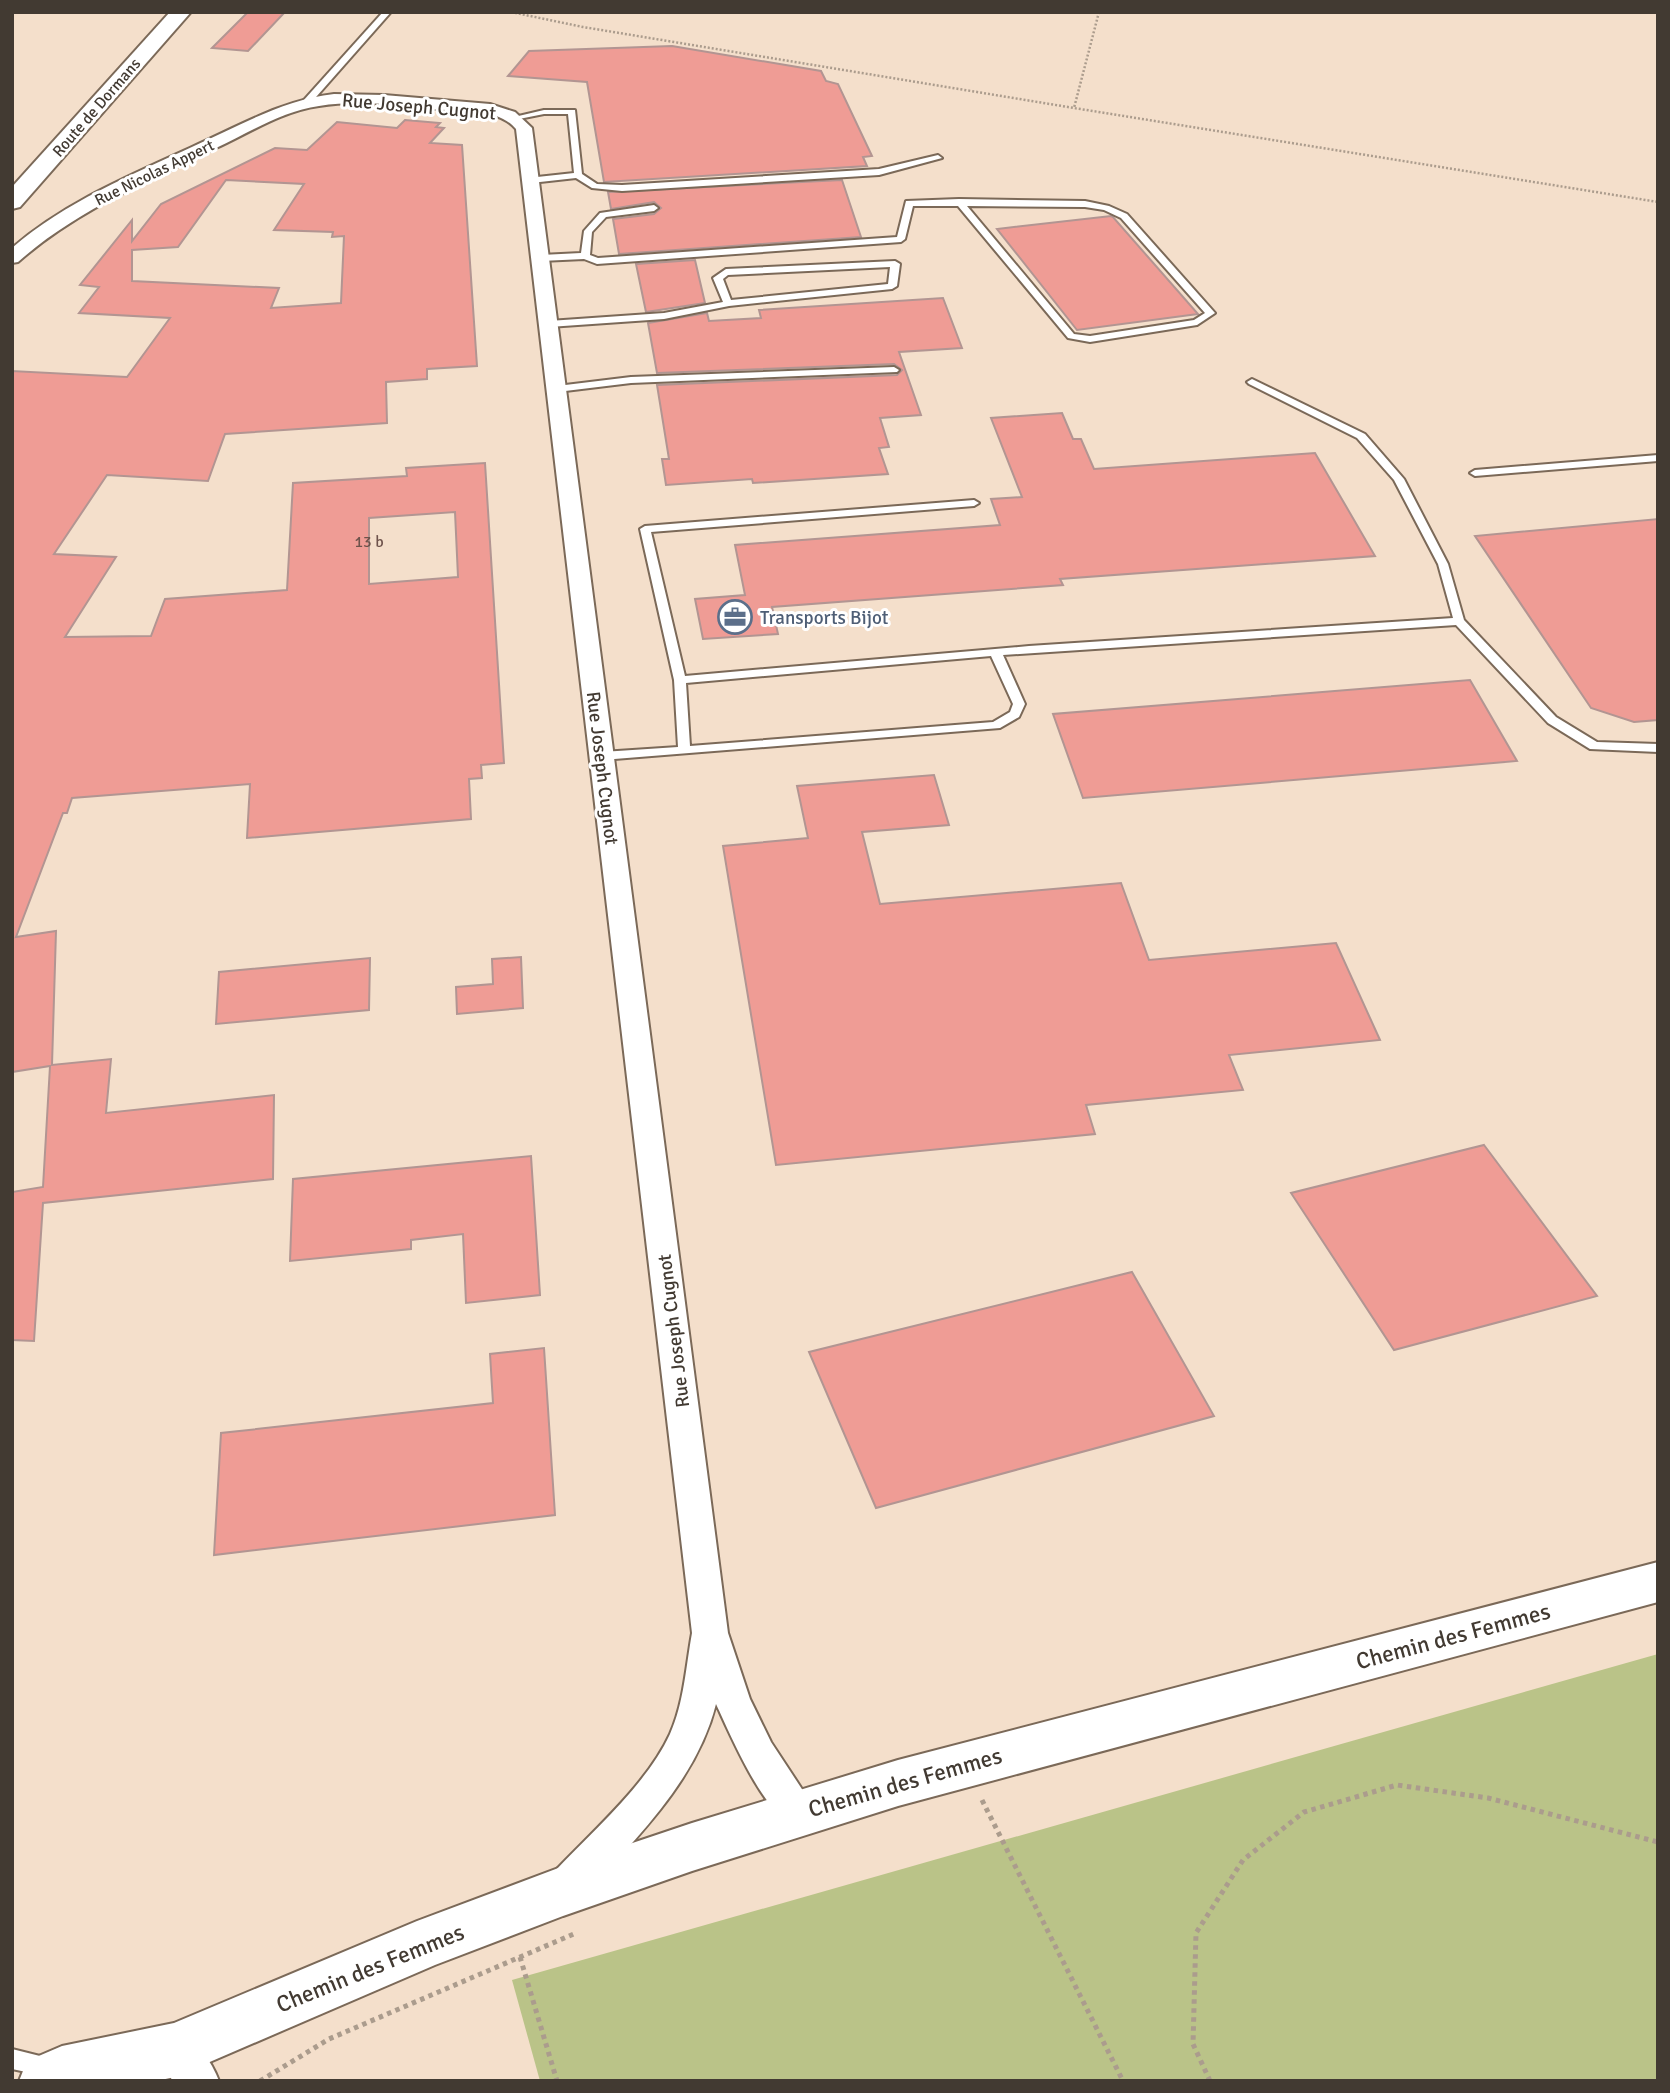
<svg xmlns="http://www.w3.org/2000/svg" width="1670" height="2093" font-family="Signika,sans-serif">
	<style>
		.green { fill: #bac388 }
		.building { fill: #ef9c95; stroke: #b29592; stroke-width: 2; fill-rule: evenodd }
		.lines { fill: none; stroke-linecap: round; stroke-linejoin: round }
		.lane-casing { stroke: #7b6958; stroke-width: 4 }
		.street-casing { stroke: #7b6958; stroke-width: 4 }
		.secondary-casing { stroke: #7b6958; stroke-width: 4 }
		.primary-casing { stroke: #7b6958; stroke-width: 4 }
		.path-far1 { stroke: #ab9c8d; stroke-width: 2.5; stroke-dasharray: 2 2; stroke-linecap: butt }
		.path { stroke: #ab9c8d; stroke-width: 5; stroke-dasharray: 4.5 4.5; stroke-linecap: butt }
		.lane { fill: #fff; fill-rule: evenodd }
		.street { fill: #fff; fill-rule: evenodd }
		.secondary { fill: #fff; fill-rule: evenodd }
		.primary { fill: #fff; fill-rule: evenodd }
		.labels { text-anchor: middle; stroke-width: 6; stroke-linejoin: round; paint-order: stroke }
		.far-street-label { font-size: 16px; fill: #423a32; stroke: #fff }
		.number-label { font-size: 16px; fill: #6d524b }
		.street-label { font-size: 19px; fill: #423a32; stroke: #fff }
		.service-label { font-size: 19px; fill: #4e5e75; stroke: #fff; text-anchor: start }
		.near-street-label { font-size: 23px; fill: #423a32; stroke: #fff }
	</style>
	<rect width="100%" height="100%" fill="#f4dfcb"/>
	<!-- green -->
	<polygon class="green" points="1658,1654 1658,2081 540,2081 512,1980"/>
	<!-- building -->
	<g class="building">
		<polygon points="248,12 285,12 248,51 212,48"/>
		<polygon points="672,46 821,71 826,81 838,84 872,156 863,157 867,166 604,182 587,82 508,76 529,51"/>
		<path d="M405,120L440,123L436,127L444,128L430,143L462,145L477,366L427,369V379L386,382L387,423L225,434L208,481L107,475L54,554L116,557L65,637L151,636L165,599L287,590L293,483L407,476L406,468L485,463L504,763L481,765L482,778L469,779L471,819L247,838L250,784L72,798L67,813H63L16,937L56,931L52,1065L111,1059L106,1113L274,1095L273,1179L43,1203L34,1341L12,1340V1192L43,1187L50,1066L12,1072V371L127,377L170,318L79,313L99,287L80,285L132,220V241L161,204L275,148L307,150L337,122L397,128ZM226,180L304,184L274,230L333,232L332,237L344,236L341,303L271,308L279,288L132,281V250L178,247ZM455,512L458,577L369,584V518Z"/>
		<polygon points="842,180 861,237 619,254 613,219 654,214 661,208 654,202 611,209 608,192"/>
		<polygon points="1111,216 1113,217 1198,314 1077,330 997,229"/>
		<polygon points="695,260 705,303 646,312 636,264"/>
		<polygon points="943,298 962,348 899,352 921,415 880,418 889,447 879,448 888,474 753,483 752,479 666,485 662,459 669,459 657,385 897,375 902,370 894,364 657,373 648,323 707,313 709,321 761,318 759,310"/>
		<polygon points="1062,413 1073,439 1081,439 1094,469 1315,453 1375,556 1060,579 1063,585 772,607 778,634 703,639 695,599 745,595 735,545 1000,525 991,499 1022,497 991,418"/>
		<polygon points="1658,519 1658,720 1634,722 1591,708 1475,536"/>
		<polygon points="1470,680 1517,761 1083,798 1053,714"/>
		<polygon points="934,775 949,825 862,832 880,904 1121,883 1149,960 1336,943 1380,1040 1229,1055 1243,1090 1086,1105 1095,1134 776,1165 723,846 808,838 797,786"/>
		<polygon points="521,957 523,1008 457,1014 456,987 493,984 492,959"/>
		<polygon points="370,958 369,1010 216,1024 219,972"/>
		<polygon points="1484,1145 1597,1296 1394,1350 1291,1193"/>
		<polygon points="531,1156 540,1295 466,1303 463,1234 411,1240 411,1249 290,1261 293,1179"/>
		<polygon points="1132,1272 1214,1416 876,1508 809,1352"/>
		<polygon points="544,1348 555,1515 214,1555 221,1433 493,1403 490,1354"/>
	</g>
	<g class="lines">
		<!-- lane casing -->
		<g class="lane-casing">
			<g id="lane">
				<polygon points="383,12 391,12 309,105 303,105 303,101"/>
				<polygon points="544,110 575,110 582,174 597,184 622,185 879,169 938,155 942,158 879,175 622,191 592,188 576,178 531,183 528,182 528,178 574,173 568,114 544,114 514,120 510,118"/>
				<path d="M959,199L1085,201L1109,206L1127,214L1215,313L1197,325L1090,342L1068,338L958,206H913L905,239L901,242L597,264L584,259L541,261L536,258L541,255L581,253L584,231L600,213L654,205L658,208L654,211L606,217L592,232L590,255L598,258L897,237L906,201ZM967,206L1085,207L1104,210L1121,218L1205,313L1194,320L1090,336L1074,334Z"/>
				<path d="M895,261L900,264L897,286L892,289L729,306L664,319L549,327L544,324L549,321L664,313L723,302L713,278L726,269ZM890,267L888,284L731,300L723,279L728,275Z"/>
				<polygon points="894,367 899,370 897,372 631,383 557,392 552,389 557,386 631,377"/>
				<path d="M1252,379L1365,434L1404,479L1448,564L1464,620L1556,717L1597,742L1658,744V752L1590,749L1548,723L1456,625L1003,655L1025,704L1019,717L1000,728L602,760L596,756L602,752L678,747L674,680L640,529L645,526L974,500L979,503L974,506L651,532L685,676L1029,646L1453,618L1438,564L1394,480L1357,438L1249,384L1247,382ZM991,656L1013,704L1010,712L993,722L690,746L686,683Z"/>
				<polygon points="1658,455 1658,461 1475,476 1470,473 1475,470"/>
				<polygon points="12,2049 52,2059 55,2066 52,2073 45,2076 12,2069"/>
			</g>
		</g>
		<!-- street casing -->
		<g class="street-casing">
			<g id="street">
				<path d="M334,94L384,95L490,104L515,112L532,128L728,1633L750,1699L771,1742L817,1812L811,1824L798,1829C765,1817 731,1736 716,1704C696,1782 635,1839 583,1897L569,1902L555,1897L550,1884L555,1871C593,1831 647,1784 670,1734C684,1703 686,1666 692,1633L516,129C499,109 470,113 446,110C404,106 361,99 319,106C282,111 249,133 216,148C146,182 77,210 18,262L12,263V248C65,202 131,175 194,146C241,125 283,100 334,94Z"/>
				<path d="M175,2030C196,2039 211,2060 219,2081H173L161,2064L155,2050L161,2036Z"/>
			</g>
		</g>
		<!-- secondary casing -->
		<g class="secondary-casing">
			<polygon id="secondary" points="1658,1562 1658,1602 898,1806 692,1871 563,1916 435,1965 175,2077 156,2081 19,2081 27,2061 62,2046 174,2023 417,1921 561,1867 692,1823 898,1760"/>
		</g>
		<!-- primary casing -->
		<g class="primary-casing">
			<polygon id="primary" points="170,12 191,12 20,207 12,209 12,187"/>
		</g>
		<!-- path-far1 -->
		<g class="path-far1">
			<polyline points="511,12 583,27 1074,108"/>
			<polyline points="1099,12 1074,108 1658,202"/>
		</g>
		<!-- path -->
		<g class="path">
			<polyline points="982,1800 1123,2081"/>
			<polyline points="520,1957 557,2081"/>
			<polyline points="260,2081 329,2039 576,1933"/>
			<polyline points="1210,2081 1193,2044 1196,1933 1243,1860 1304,1812 1397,1785 1488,1798 1658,1842"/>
		</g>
		<!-- lane -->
		<use href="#lane" class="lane"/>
		<!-- street -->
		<use href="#street" class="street"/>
		<!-- secondary -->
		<use href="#secondary" class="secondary"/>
		<!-- primary -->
		<use href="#primary" class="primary"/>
	</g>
	<!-- icons -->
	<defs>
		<g id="office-ring" transform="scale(1.75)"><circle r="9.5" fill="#fff" stroke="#5c6f8a" stroke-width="1.5"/><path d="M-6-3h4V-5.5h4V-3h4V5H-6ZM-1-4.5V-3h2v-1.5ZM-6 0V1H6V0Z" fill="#5c6f8a"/></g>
	</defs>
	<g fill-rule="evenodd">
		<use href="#office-ring" x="735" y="617"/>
	</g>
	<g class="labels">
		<!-- far-street labels -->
		<g class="far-street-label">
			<text transform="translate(96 107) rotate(-49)" y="6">Route de Dormans</text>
			<text transform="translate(154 172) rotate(-26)" y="6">Rue Nicolas Appert</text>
		</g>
		<!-- number labels -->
		<g class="number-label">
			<text x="369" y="547">13 b</text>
		</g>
		<!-- street labels -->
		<g class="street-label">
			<text transform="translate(419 106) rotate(5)" y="7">Rue Joseph Cugnot</text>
			<text transform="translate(603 768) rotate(83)" y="7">Rue Joseph Cugnot</text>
			<text transform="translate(673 1331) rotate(-97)" y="7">Rue Joseph Cugnot</text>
		</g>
		<!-- service labels -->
		<g class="service-label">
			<text x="760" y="624">Transports Bijot</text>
		</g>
		<!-- near-street labels -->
		<g class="near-street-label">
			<text transform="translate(1453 1636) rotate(-15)" y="8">Chemin des Femmes</text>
			<text transform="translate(905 1782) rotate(-16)" y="8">Chemin des Femmes</text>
			<text transform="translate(370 1968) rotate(-22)" y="8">Chemin des Femmes</text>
		</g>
	</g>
	<!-- border -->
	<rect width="1670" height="2093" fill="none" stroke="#423a32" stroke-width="28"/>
</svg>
